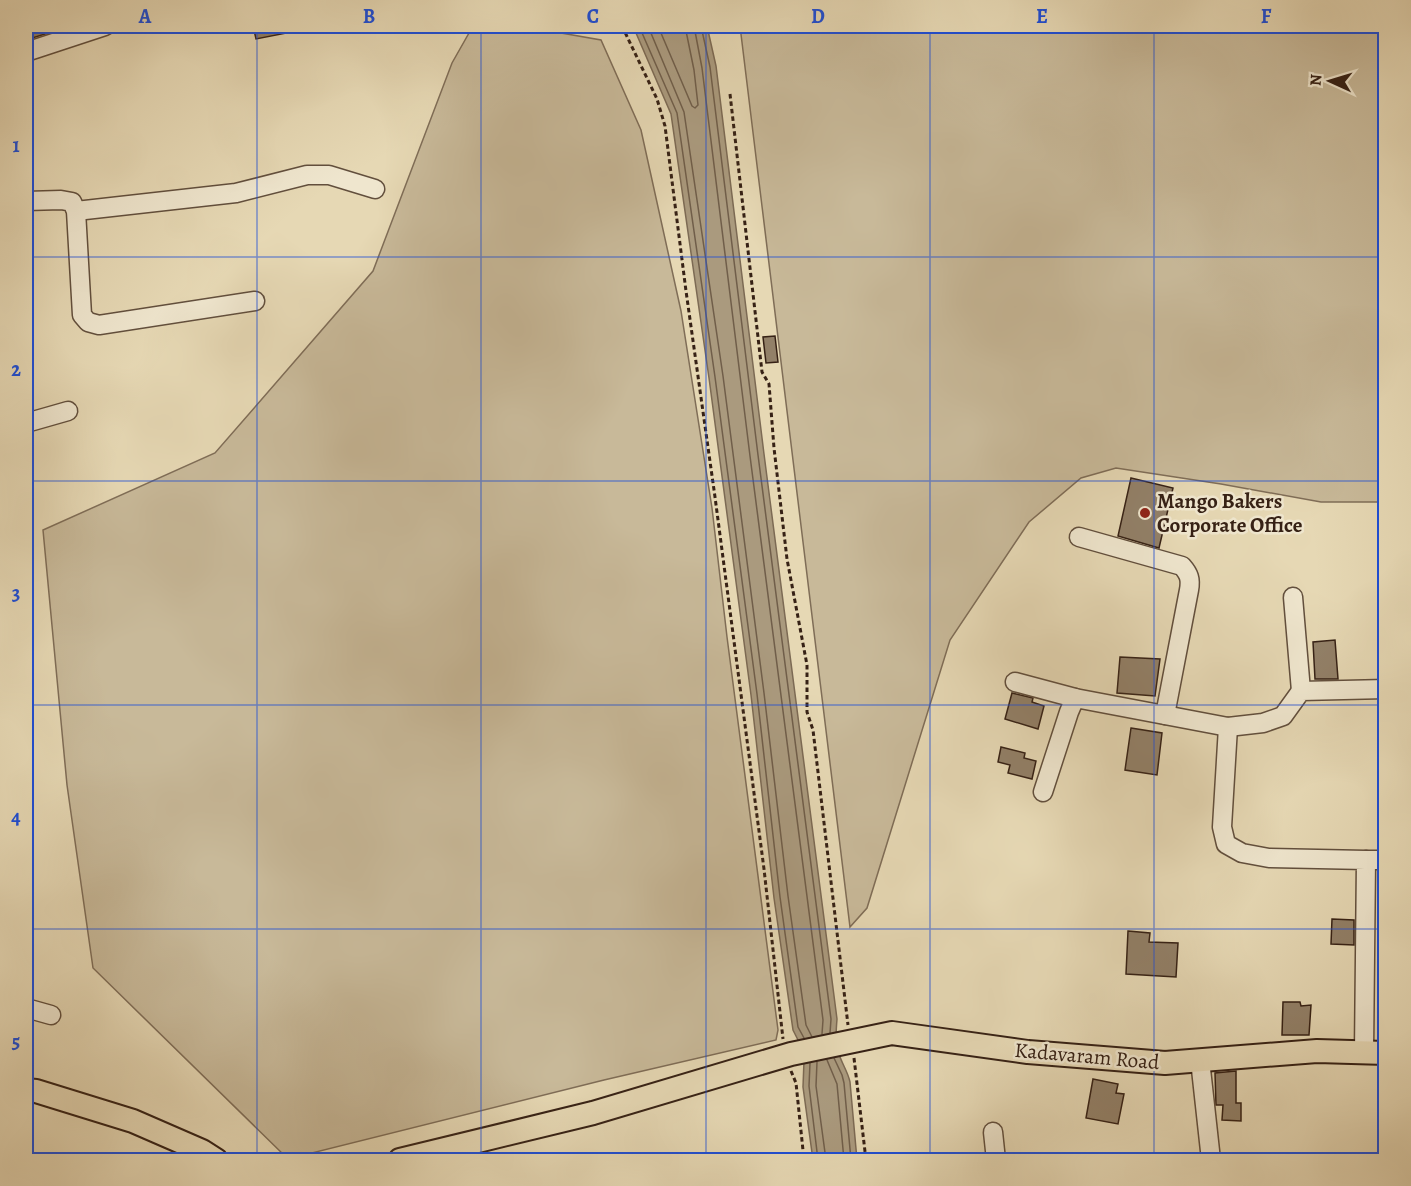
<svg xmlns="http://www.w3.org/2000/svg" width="1411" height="1186" font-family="Alegreya,serif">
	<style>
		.green { fill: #c8b999; stroke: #7f6d57; stroke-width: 1.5 }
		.water { fill: #aa9a7e; stroke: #7c6a54; stroke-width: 1.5 }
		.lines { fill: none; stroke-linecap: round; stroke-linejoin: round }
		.shore { stroke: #705e4a; stroke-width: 1.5 }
		.building { fill: #928068; stroke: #362115; stroke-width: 1.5 }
		.minor-casing { stroke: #624f3d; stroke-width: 21 }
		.major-casing { stroke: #362115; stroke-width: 26 }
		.path { stroke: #362115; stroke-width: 3; stroke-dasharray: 4.5 3; stroke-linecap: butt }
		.minor { stroke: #efe6ce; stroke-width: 18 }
		.major { stroke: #e6d8b4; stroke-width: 22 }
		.grid { fill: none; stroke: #1d4ed8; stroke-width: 1.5; stroke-opacity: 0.55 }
		.poi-dot { fill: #8f2418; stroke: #efe6ce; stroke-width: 2 }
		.labels { text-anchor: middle; stroke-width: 5; stroke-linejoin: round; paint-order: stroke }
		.poi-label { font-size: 21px; font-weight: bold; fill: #362115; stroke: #efe6ce; text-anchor: start }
		.street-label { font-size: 21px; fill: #362115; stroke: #efe6ce }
		.neatline { fill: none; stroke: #1d4ed8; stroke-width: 2 }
		.grid-label { font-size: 20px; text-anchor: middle; font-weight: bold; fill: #1d4ed8 }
	</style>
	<rect width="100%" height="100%" fill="#e6d8b4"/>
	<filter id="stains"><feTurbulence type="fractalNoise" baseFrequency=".00333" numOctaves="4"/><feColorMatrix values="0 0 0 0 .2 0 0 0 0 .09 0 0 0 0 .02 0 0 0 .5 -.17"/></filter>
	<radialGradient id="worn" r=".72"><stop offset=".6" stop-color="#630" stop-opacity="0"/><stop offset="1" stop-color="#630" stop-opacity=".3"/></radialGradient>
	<!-- green -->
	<g class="green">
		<polygon points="473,26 521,26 601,40 641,130 681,311 712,508 727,637 778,1030 776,1040 604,1080 288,1159 93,968 67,785 43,530 215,453 373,271 452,63"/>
		<polygon points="740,26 1385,26 1385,502 1321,502 1221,484 1116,468 1081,478 1029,522 950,640 867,908 850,927"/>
	</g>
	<!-- water -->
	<path class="water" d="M633,26H707L716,66L764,454L837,1019C836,1031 835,1043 839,1054C842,1064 848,1072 850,1082L857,1160H813L803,1087L804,1061L800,1044L793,1030L774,898L751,695L709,378L671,114Z"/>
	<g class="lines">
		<!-- shore -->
		<g class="shore">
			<polyline points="639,26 677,113 715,377 757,694 780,897 798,1027 804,1038"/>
			<polyline points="648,26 684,112 723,376 764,693 788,896 806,1025 812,1037"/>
			<polyline points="658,26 692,106 695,108 698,105 694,70 685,26"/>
			<polyline points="694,26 702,68 750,456 823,1020 822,1034"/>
			<polyline points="701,26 710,67 758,455 831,1019 830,1033"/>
			<polyline points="834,1058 842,1075 844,1083 851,1160"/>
			<polyline points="827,1060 837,1084 844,1160"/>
			<polyline points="817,1062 816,1086 826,1160"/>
			<polyline points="810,1063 809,1086 818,1160"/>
		</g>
	</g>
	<!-- building -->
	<g class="building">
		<polygon points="28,26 58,26 58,30 29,39"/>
		<polygon points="253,26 296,26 297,31 256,39"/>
		<polygon points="775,336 778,362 766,363 763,337"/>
		<polygon points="1131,478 1173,488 1159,548 1118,536"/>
		<polygon points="1335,640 1338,679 1315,679 1313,642"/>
		<polygon points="1120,657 1160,659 1155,696 1117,693"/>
		<polygon points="1012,693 1033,698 1032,702 1044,706 1038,729 1005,719"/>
		<polygon points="1131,728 1162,733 1157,775 1125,770"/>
		<polygon points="1001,747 1025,753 1024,758 1036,761 1032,779 1008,773 1010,765 998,762"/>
		<polygon points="1332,919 1354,920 1354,945 1331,944"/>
		<polygon points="1128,931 1150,933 1149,942 1178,943 1176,977 1126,974"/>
		<polygon points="1283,1002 1300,1002 1301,1006 1311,1005 1309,1035 1282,1035"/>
		<polygon points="1236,1071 1236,1103 1241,1103 1241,1121 1222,1120 1223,1105 1216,1105 1215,1073"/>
		<polygon points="1093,1079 1118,1084 1116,1093 1124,1094 1118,1124 1086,1118"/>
	</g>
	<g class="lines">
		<!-- minor casing -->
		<g class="minor-casing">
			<g id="minor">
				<polyline points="26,52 105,26"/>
				<polyline points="26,201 61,200 72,202 76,211 82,315 88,322 99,325 255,301"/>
				<polyline points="76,211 236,193 307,175 329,175 375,189"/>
				<polyline points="26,423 68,411"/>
				<path d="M1079,537L1182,566C1189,574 1191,579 1189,590L1165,715"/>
				<polyline points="1293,597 1301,691"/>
				<polyline points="1015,682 1075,698"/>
				<polyline points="1228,727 1222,827 1226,844 1242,853 1269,858 1366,860 1364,1052"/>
				<polyline points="1043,792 1069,712 1075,698 1228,727 1263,723 1283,716 1301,691 1386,689"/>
				<polyline points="1366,860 1386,860"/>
				<polyline points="26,1008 51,1015"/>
				<polyline points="1200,1060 1211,1160"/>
				<polyline points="993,1132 996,1160"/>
			</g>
		</g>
		<!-- major casing -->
		<g class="major-casing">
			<g id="major">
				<polyline points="26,1090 36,1091 133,1121 202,1151 216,1160"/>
				<polyline points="400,1160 593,1113 791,1054 892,1033 1028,1052 1165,1063 1317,1051 1386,1053"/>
			</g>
		</g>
		<!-- path -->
		<g class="path">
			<polyline points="622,26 657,99 665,126 686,291 715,497 764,869 783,1039"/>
			<polyline points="730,94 762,372 769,384 774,448 787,559 807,665 807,712 813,730 848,1025"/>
			<polyline points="854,1058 866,1160"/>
			<polyline points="791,1071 796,1083 804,1160"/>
		</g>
		<!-- minor -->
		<use href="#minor" class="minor"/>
		<!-- major -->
		<use href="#major" class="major"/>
	</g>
	<!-- grid -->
	<path class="grid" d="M257,26V1160M481,26V1160M706,26V1160M930,26V1160M1154,26V1160M26,257H1386M26,481H1386M26,705H1386M26,929H1386"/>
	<!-- markers -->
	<circle class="poi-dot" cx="1145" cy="513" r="6"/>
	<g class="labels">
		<!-- poi labels -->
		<g class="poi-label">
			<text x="1157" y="508">Mango Bakers<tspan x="1157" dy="24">Corporate Office</tspan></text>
		</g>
		<!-- street labels -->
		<g class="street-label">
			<text transform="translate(1087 1056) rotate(5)" y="7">Kadavaram Road</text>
		</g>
	</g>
	<!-- margin -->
	<rect width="1411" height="1186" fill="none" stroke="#e6d8b4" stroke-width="66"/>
	<!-- north arrow -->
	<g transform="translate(1330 81) rotate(274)" stroke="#efe6ce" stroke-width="4.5" paint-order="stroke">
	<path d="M0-4.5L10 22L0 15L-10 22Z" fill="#362115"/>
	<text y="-9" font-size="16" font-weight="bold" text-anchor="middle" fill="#362115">N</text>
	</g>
	<rect x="33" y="33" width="1345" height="1120" class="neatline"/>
	<g class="grid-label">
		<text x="145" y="23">A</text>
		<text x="369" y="23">B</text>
		<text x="593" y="23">C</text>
		<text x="818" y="23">D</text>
		<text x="1042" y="23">E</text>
		<text x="1266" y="23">F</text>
		<text x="16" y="152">1</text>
		<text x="16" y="376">2</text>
		<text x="16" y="600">3</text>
		<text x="16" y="824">4</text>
		<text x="16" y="1048">5</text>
	</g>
	<rect width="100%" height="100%" filter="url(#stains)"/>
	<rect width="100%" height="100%" fill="url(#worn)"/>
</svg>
